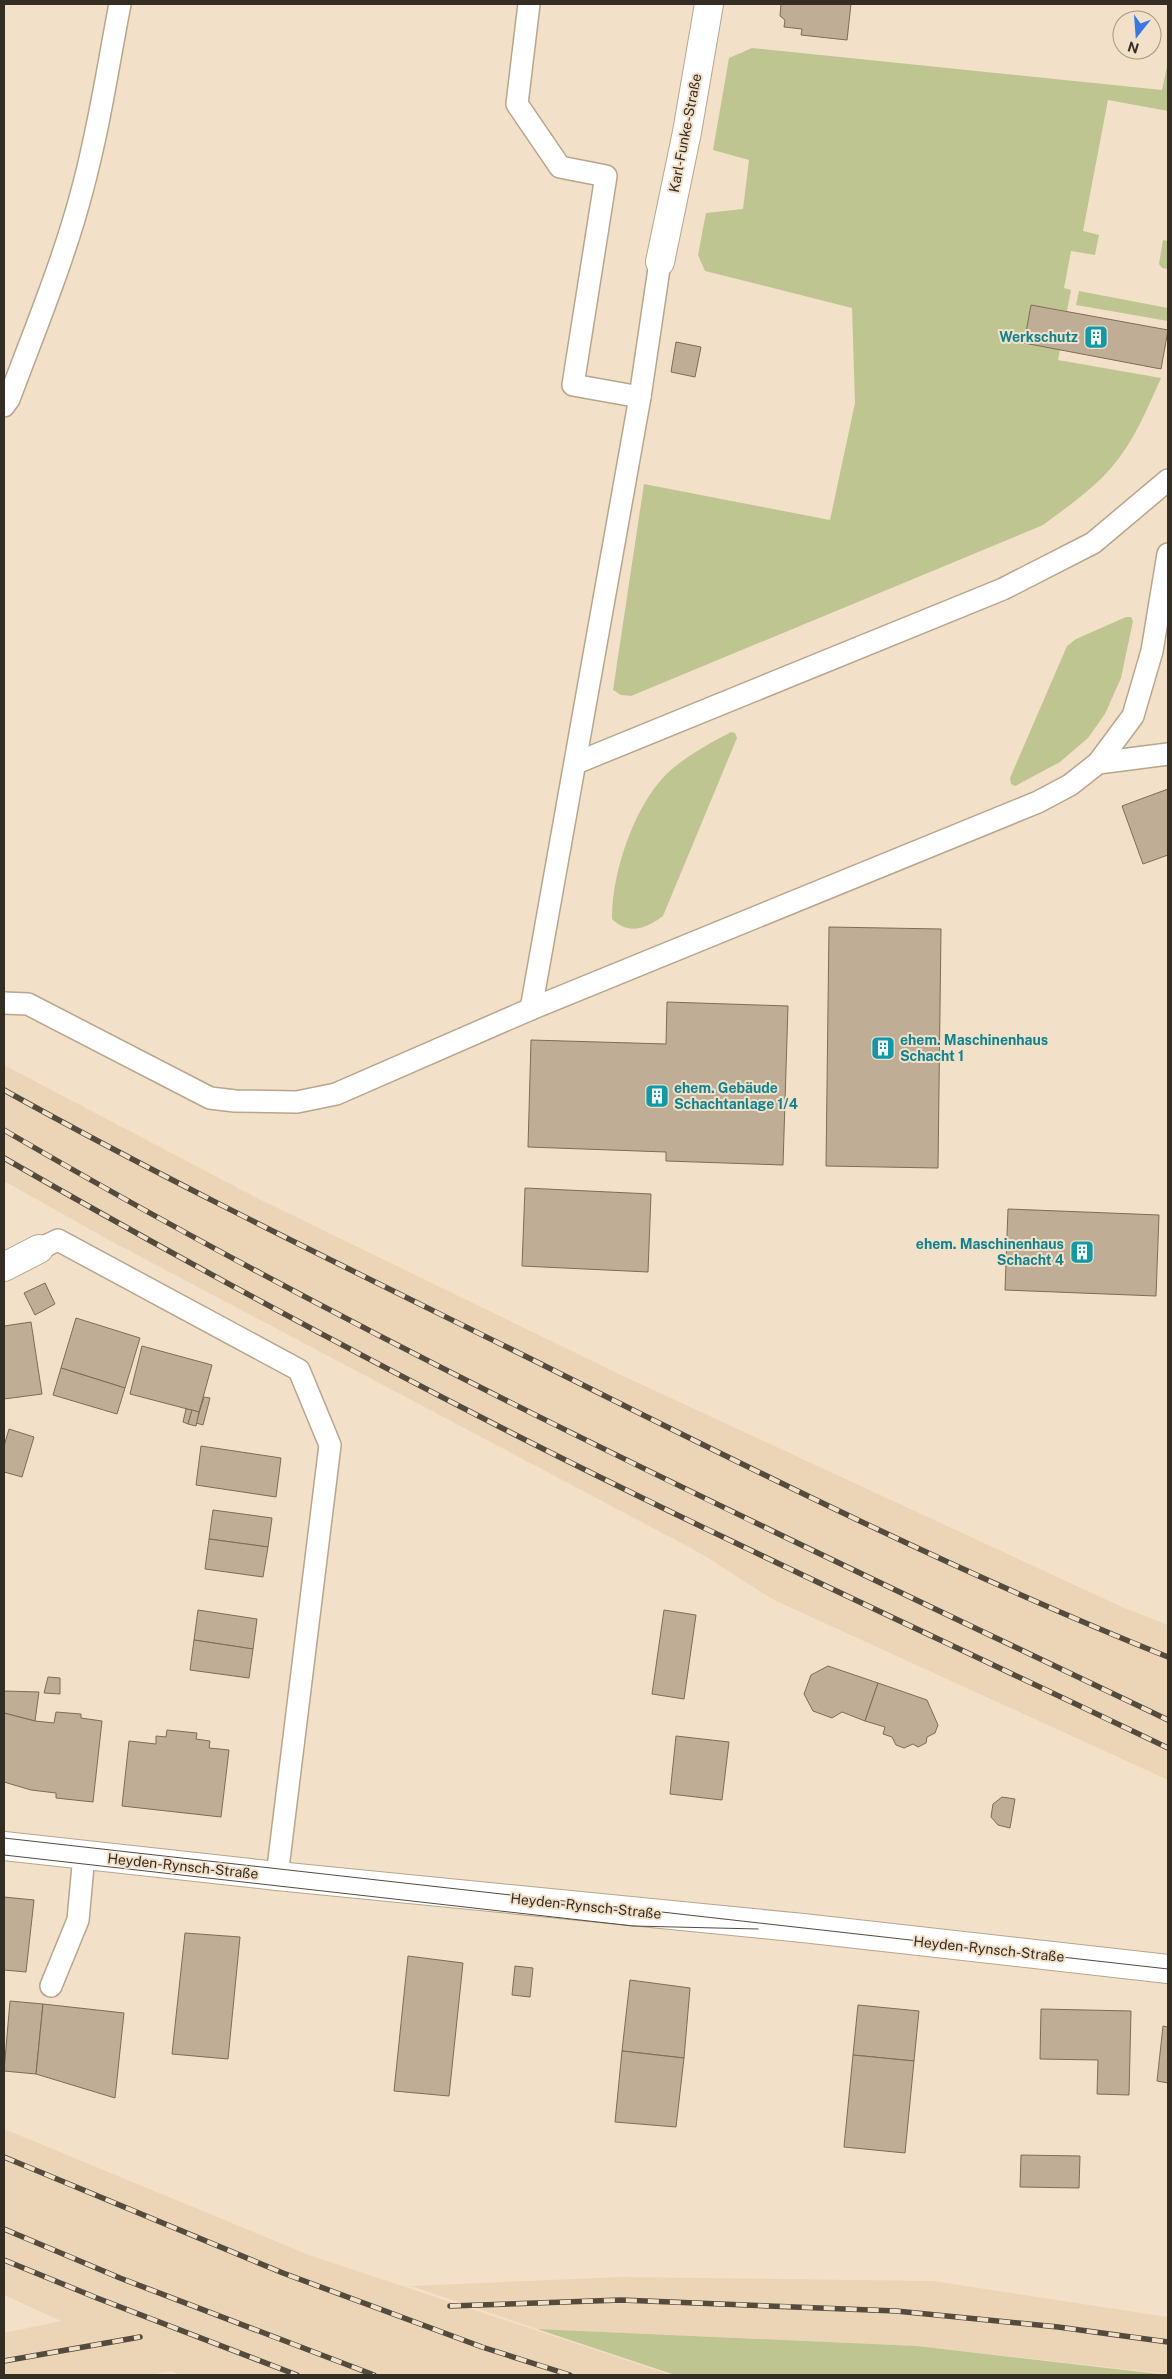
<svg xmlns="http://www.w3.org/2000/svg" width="1172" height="2379" font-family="'Public Sans',sans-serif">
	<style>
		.built { fill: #ecd5b7 }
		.green { fill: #bfc591 }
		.building { fill: #bfad96; stroke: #7d6c57 }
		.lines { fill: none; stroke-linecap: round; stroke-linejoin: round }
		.lane-casing { stroke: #b7a58e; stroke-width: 24 }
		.street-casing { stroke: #b7a58e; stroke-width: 30 }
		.secondary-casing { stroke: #b7a58e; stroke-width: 30 }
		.lane { stroke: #fff; stroke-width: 21 }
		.street { stroke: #fff; stroke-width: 28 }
		.secondary { stroke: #fff; stroke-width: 28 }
		.tram { stroke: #544b3f; stroke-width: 1 }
		.rail-casing { stroke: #544b3f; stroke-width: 5.5 }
		.rail { stroke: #f3e0c8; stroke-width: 4; stroke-dasharray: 11; stroke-linecap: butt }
		.labels { text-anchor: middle; stroke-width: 4; stroke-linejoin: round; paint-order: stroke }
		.street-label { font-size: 14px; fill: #342d24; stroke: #f3e0c8 }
		.culture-label { font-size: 14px; font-weight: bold; fill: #0d838f; stroke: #f3e0c8; text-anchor: end }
	</style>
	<rect width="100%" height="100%" fill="#f3e0c8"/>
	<!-- built -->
	<g class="built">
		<polygon points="4,1065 259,1199 621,1375 1122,1607 1168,1625 1168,1780 774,1600 700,1553 109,1240 4,1181"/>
		<polygon points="4,2129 309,2255 671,2375 181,2375 171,2371 149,2375 4,2375 4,2333 61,2321 4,2295"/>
		<polygon points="621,2277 933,2281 1168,2317 1168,2374 917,2346 537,2329 411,2286"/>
	</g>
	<!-- green -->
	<g class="green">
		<path d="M752,48L1162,90L1168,62V111L1108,100L1083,231L1099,235L1095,255L1071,251L1064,288L1071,290L1067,311L1031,305L1024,343L1060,350L1058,360L1161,378C1147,409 1134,442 1111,468C1092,490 1067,507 1043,525L631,696L621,695L613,690L644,484L830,520L855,403L852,308L705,271L698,255L706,213L743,209L749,160L713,150L729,58Z"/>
		<polygon points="1163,240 1168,241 1168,269 1162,268 1159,264"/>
		<polygon points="1079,291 1168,308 1168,321 1076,305"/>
		<polygon points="1126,617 1131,617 1133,621 1121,678 1105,714 1088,738 1060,762 1015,786 1011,784 1010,778 1067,646 1076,639"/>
		<path d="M731,732L735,733L737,738L663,916C646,929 628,935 612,919C611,873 636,799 672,769C690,754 710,743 731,732Z"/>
		<polygon points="537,2329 917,2346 1168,2375 675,2375"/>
	</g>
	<!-- building -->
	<g class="building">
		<polygon points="781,4 851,4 847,40 801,35 802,29 784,27 785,20 780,16"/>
		<polygon points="1031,305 1168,330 1161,369 1024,343"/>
		<polygon points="676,342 701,347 695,377 671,372"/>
		<polygon points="1168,789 1168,855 1143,864 1122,806"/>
		<polygon points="829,927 941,929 938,1168 826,1166"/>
		<polygon points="667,1002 788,1006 783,1165 666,1161 666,1152 528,1147 531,1040 666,1044"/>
		<polygon points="525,1188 651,1194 648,1272 522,1266"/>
		<polygon points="1008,1209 1159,1215 1156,1296 1005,1290"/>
		<polygon points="45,1283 55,1304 35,1315 24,1293"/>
		<polygon points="76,1318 140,1338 125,1388 61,1368"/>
		<polygon points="31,1322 42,1394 4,1399 4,1326"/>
		<polygon points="142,1346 212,1365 199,1412 130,1394"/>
		<polygon points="61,1368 125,1388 117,1414 53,1395"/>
		<polygon points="204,1397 210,1398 203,1425 196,1423"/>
		<polygon points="186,1409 192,1410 188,1424 183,1422"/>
		<polygon points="192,1410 199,1412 196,1426 188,1424"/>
		<polygon points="9,1429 34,1437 22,1477 4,1472 4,1446"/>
		<polygon points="201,1446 281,1458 276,1497 196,1485"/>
		<polygon points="213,1510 272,1518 268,1547 209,1539"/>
		<polygon points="209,1539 268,1547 263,1577 205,1569"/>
		<polygon points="198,1610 257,1619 253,1649 194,1640"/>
		<polygon points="664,1610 696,1615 684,1699 652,1694"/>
		<polygon points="194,1640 253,1649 249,1678 190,1670"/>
		<polygon points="828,1666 878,1683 865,1721 842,1712 832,1718 813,1711 804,1694 811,1675"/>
		<polygon points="48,1677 60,1678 60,1694 44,1693"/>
		<polygon points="878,1683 927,1700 938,1725 935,1733 927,1737 926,1743 918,1747 913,1744 904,1748 896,1745 892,1737 883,1734 885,1727 865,1721"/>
		<polygon points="4,1691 39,1692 35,1721 4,1713"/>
		<polygon points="56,1712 81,1714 81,1718 102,1721 93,1802 56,1798 56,1793 31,1790 4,1782 4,1713 35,1721 54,1723"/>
		<polygon points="167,1730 197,1733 196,1739 210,1741 209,1748 229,1750 221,1817 122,1806 129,1741 156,1744 156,1736 166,1737"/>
		<polygon points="676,1736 729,1742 722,1800 670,1794"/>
		<polygon points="1002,1797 1015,1799 1010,1828 998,1825 991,1817 993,1804"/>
		<polygon points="4,1897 34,1900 26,1972 4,1970"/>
		<polygon points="185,1933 240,1937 228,2059 172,2054"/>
		<polygon points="408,1956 463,1963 449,2096 394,2091"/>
		<polygon points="515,1966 533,1968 530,1997 512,1995"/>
		<polygon points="630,1980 690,1988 684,2058 622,2051"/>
		<polygon points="10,2001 43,2004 36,2074 4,2071"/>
		<polygon points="43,2004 124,2013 115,2098 36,2074"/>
		<polygon points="858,2005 919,2011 914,2061 853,2055"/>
		<polygon points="1041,2009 1131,2011 1129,2095 1097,2094 1098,2060 1040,2059"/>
		<polygon points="1163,2026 1168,2027 1168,2083 1157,2081"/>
		<polygon points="622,2051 684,2058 676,2127 615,2122"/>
		<polygon points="853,2055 914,2061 905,2153 844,2147"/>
		<polygon points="1021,2155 1080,2156 1079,2188 1020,2187"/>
	</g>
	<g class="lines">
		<!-- lane casing -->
		<g class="lane-casing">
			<g id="lane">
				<polyline points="529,4 517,104 560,167 606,176 573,385 640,397"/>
				<path d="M4,406L9,399C34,332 64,260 82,191C99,129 108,66 120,4"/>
				<polyline points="576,763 1003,589 1093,543 1168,480"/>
				<polyline points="1098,763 1133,716 1152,651 1168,554"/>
				<polyline points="4,1003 28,1004 210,1098 235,1101 297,1102 336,1094 531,1009 1038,802 1070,785 1098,763 1168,754"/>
				<polyline points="531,1009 640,397 660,262"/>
				<polyline points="39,1249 58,1240 299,1370 330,1445 277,1876"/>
				<polyline points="51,1986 78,1920 84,1855"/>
			</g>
		</g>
		<!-- street casing -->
		<g class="street-casing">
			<g id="street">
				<polyline points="660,262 687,132 709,4"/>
				<polyline points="4,1267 39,1249"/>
			</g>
		</g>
		<!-- secondary casing -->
		<g class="secondary-casing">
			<polyline id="secondary" points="4,1846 277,1876 803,1928 1168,1969"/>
		</g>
		<!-- lane -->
		<use href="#lane" class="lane"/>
		<!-- street -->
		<use href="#street" class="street"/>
		<!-- secondary -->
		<use href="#secondary" class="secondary"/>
		<!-- tram -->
		<g class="tram">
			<polyline points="4,1838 1168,1969"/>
			<polyline points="4,1855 633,1926 758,1929"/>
		</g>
		<!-- rail casing -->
		<g class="rail-casing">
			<g id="rail">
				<path d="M4,1090C182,1189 366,1277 549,1368C753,1470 956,1572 1168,1657"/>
				<path d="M4,1130C380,1350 775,1532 1168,1720"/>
				<path d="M4,1158C167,1252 332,1341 500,1427C720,1539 945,1641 1168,1748"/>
				<polyline points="4,2157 283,2273 482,2347 570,2375"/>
				<polyline points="4,2229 120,2278 374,2375"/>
				<polyline points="4,2260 97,2298 297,2375"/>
				<polyline points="450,2306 621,2300 896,2311 1058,2327 1168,2342"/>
				<polyline points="4,2361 140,2337"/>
			</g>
		</g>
		<!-- rail -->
		<use href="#rail" class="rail"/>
	</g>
	<!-- icons -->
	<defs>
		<g id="building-square" transform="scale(1.25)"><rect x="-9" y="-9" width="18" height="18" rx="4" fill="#0f9aa8" stroke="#f3e0c8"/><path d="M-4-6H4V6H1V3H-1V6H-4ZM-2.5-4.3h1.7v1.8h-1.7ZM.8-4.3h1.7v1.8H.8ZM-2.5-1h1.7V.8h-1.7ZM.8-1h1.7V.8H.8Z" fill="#fff"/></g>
	</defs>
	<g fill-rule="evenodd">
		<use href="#building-square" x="1096" y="337"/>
		<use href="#building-square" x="883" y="1048"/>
		<use href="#building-square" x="657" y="1096"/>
		<use href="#building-square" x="1082" y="1252"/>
	</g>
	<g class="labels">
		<!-- street labels -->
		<g class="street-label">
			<text transform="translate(685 133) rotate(-79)" y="5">Karl-Funke-Straße</text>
			<text transform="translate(183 1866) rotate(6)" y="5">Heyden-Rynsch-Straße</text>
			<text transform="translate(586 1906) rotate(6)" y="5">Heyden-Rynsch-Straße</text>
			<text transform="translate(989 1949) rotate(6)" y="5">Heyden-Rynsch-Straße</text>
		</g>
		<!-- culture labels -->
		<g class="culture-label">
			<text x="1078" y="342">Werkschutz</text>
			<text x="900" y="1045" text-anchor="start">ehem. Maschinenhaus<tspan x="900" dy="16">Schacht 1</tspan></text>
			<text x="674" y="1093" text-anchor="start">ehem. Gebäude<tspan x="674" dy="16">Schachtanlage 1/4</tspan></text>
			<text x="1064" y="1249">ehem. Maschinenhaus<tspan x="1064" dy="16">Schacht 4</tspan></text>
		</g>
	</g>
	<!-- border -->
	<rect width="1172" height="2379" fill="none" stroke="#342d24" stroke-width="10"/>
	<!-- north arrow -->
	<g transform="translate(1137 35) rotate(197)"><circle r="24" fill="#f3e0c8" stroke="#a79886"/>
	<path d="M0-4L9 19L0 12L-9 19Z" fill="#3578e6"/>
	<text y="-8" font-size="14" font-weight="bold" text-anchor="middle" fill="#342d24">N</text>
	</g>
</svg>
